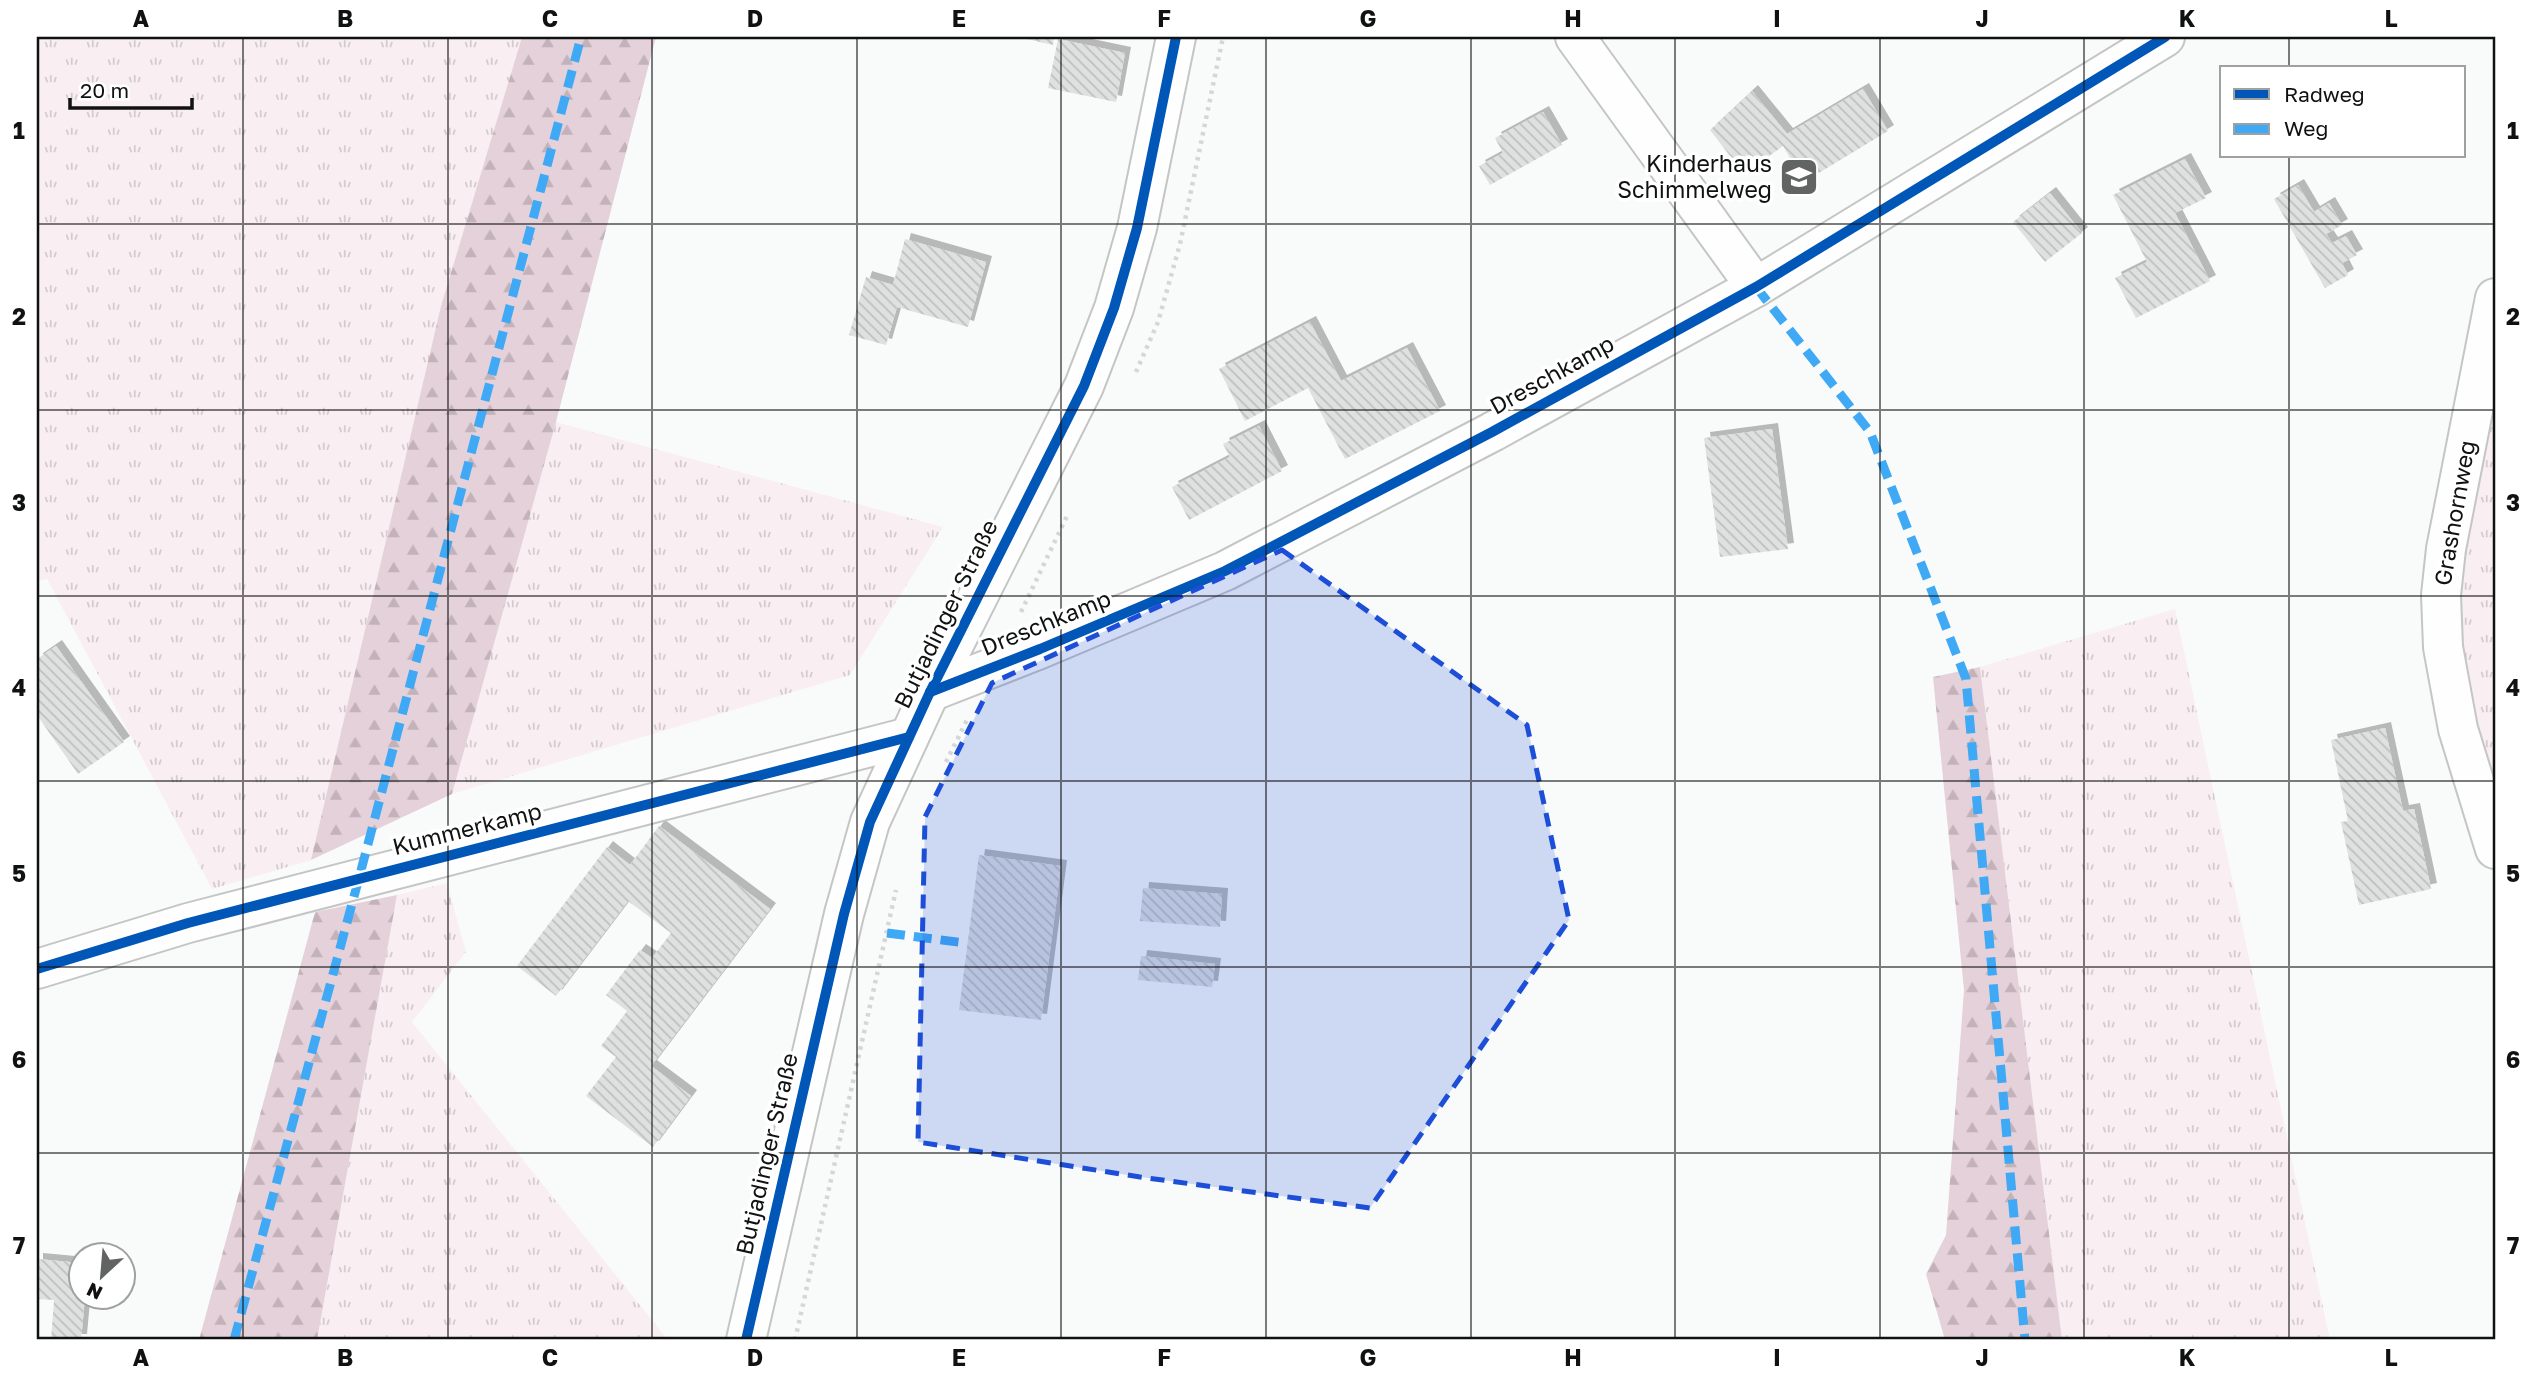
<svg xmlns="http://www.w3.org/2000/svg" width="2532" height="1377" font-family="'Golos Text',sans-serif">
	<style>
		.grass { fill: url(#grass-tufts) }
		.forest { fill: url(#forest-firs) }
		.building { fill: url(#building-back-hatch); filter: url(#shadow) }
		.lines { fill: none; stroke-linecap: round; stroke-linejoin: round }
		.street-casing { stroke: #c4c5c5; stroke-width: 42 }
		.secondary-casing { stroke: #c4c5c5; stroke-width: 42 }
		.path { stroke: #d5d6d6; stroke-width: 4.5; stroke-dasharray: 3.5 5; stroke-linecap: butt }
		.street { stroke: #fefefe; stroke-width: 38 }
		.secondary { stroke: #fefefe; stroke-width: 38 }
		.quiet { stroke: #3fa9f5; stroke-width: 9; stroke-dasharray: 18 9; stroke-linecap: butt }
		.cycleway-casing { stroke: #fff; stroke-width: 15 }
		.cycleway { stroke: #0057b8; stroke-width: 10 }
		.marked { fill: #1d4ed8; fill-opacity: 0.2; stroke: #1d4ed8; stroke-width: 5; stroke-dasharray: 14 9; stroke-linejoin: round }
		.grid { fill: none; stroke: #101111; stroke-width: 2; stroke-opacity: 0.55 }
		.labels { text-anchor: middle; stroke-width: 7; stroke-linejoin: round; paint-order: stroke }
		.poi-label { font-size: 23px; fill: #101111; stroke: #fff; text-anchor: end }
		.street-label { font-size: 23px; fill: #101111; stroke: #fff }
		.neatline { fill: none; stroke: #101111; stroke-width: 2.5 }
		.grid-label { font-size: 23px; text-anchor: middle; font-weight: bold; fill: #101111 }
	</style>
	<defs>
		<pattern id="grass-tufts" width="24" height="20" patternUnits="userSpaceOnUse" patternTransform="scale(1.75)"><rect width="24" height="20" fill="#f9eef2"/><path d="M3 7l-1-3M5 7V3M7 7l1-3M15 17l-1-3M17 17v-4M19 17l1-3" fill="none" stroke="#d4cbce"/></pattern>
		<pattern id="forest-firs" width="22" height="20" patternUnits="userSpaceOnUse" patternTransform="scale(1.75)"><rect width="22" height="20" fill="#e4d1d9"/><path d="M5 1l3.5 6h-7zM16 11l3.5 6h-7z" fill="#c3b2b9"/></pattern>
		<pattern id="building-back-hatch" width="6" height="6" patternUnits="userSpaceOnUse" patternTransform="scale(1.75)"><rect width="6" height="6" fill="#dfe1e1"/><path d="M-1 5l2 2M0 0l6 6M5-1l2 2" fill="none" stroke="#bec0c0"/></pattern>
		<filter id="shadow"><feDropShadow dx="6" dy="-6" stdDeviation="0" flood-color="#0004"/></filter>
	</defs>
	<rect width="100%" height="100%" fill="#f9fbfa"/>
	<!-- grass -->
	<g class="grass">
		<polygon points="37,37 522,37 441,306 311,860 212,889 47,579 37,581"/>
		<polygon points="2495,379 2495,788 2463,673 2462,546"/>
		<polygon points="556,422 943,527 850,675 452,794"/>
		<polygon points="2175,609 2330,1340 2062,1340 1980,667"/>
		<polygon points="447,883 466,952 412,1022 668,1340 317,1340 397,895"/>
	</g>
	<!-- forest -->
	<g class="forest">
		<polygon points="522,37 656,37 556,422 452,794 311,860 441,306"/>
		<polygon points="1980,667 2062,1340 1945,1340 1926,1274 1946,1235 1964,990 1933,677"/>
		<polygon points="397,895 317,1340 199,1340 315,912"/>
	</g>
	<!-- building -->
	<g class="building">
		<polygon points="1018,37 1054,37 1053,45"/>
		<polygon points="1058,39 1125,53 1116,102 1048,88"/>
		<polygon points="1863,89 1888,131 1804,182 1783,146 1744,174 1710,130 1752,91 1787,134"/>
		<polygon points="1543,112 1562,145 1490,185 1479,166 1503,153 1495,138"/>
		<polygon points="2185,159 2206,198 2175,213 2210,281 2136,318 2115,278 2147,262 2113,195"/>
		<polygon points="2298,185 2314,212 2329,203 2342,225 2326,234 2332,243 2346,236 2357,255 2342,263 2348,275 2325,288 2274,199"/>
		<polygon points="2050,193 2082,233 2045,262 2013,222"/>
		<polygon points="905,239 986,262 968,327 897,307 886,345 849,335 866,277 893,285"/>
		<polygon points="1310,322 1341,381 1407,348 1440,411 1345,459 1308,388 1245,421 1219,369"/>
		<polygon points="1259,426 1282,471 1189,520 1172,487 1230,457 1223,444"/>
		<polygon points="1772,429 1788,549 1720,557 1704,438"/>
		<polygon points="56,646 124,742 78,774 37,715 37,659"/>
		<polygon points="2385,728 2403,811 2414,809 2431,889 2359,905 2341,822 2348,821 2331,740"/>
		<polygon points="659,826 770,909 651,1066 691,1096 653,1147 586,1096 616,1057 601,1046 627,1011 606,995 640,950 652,958 671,933 628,901 556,996 517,966 607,847 630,865"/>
		<polygon points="979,855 1061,866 1041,1020 959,1010"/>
		<polygon points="1143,888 1222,894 1220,927 1140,921"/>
		<polygon points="1141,956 1215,964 1212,987 1138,980"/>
		<polygon points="37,1259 80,1263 80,1296 85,1296 81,1340 51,1340 54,1300 37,1299"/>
	</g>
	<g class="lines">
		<!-- street casing -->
		<g class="street-casing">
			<g id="street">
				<polyline points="1575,37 1756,287"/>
				<polyline points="2495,298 2446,549 2441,595 2443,647 2458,729 2495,849"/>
				<polyline points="930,692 1040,649 1225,571 1492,432 1756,287 2165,37"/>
				<polyline points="37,969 188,923 909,737"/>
			</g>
		</g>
		<!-- secondary casing -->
		<g class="secondary-casing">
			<polyline id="secondary" points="746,1340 844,914 870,822 930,692 1084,386 1114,308 1137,228 1176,37"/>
		</g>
		<!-- path -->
		<g class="path">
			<polyline points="1136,372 1158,322 1180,244 1223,37"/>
			<polyline points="1021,612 1067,516"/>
			<polyline points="946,762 967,720"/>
			<polyline points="795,1340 896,890"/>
		</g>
		<!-- street -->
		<use href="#street" class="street"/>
		<!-- secondary -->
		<use href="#secondary" class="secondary"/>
		<!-- quiet -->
		<g class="quiet">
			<polyline points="1756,287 1870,432 1966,679 2025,1340"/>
			<polyline points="887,933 965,943"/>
			<polyline points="234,1340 359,878 581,37"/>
		</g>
		<!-- cycleway casing -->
		<g class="cycleway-casing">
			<g id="cycleway">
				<polyline points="930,692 1040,649 1225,571 1492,432 1756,287 2165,37"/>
				<polyline points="37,969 188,923 909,737"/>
				<polyline points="746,1340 844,914 870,822 930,692 1084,386 1114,308 1137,228 1176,37"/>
			</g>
		</g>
		<!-- cycleway -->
		<use href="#cycleway" class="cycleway"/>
	</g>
	<!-- marked area -->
	<path class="marked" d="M1282,550L1527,725L1569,920L1370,1208L1140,1177L918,1142L925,817L992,683Z"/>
	<!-- grid -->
	<path class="grid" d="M243,37V1340M448,37V1340M652,37V1340M857,37V1340M1061,37V1340M1266,37V1340M1471,37V1340M1675,37V1340M1880,37V1340M2084,37V1340M2289,37V68M2289,156V1340M37,224H2495M37,410H2495M37,596H2495M37,781H2495M37,967H2495M37,1153H2495"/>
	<!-- icons -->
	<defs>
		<g id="school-square" transform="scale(2.0125)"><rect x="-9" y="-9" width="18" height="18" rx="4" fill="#626363" stroke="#fff"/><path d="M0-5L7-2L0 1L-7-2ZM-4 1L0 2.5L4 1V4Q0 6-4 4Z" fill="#fff"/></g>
	</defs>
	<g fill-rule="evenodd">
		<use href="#school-square" x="1799" y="177"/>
	</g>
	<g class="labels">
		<!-- poi labels -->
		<g class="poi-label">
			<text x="1772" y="172">Kinderhaus<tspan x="1772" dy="26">Schimmelweg</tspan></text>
		</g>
		<!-- street labels -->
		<g class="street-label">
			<text transform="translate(1552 375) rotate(-29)" y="8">Dreschkamp</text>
			<text transform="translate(2455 513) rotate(-80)" y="8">Grashornweg</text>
			<text transform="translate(946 614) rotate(-64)" y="8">Butjadinger Straße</text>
			<text transform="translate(1046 623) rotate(-22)" y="8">Dreschkamp</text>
			<text transform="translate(467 829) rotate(-14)" y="8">Kummerkamp</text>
			<text transform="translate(767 1154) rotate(-77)" y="8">Butjadinger Straße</text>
		</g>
	</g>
	<!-- border -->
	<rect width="2532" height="1377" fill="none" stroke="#ffffff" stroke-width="77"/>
	<!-- legend -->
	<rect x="2220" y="66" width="245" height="91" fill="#ffffff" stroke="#9fa0a0" stroke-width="2"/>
	<rect x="2234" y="89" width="35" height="10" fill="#0057b8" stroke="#9fa0a0" stroke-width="2"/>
	<text x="2284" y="102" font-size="21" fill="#101111">Radweg</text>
	<rect x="2234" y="124" width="35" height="10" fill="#3fa9f5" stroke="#9fa0a0" stroke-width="2"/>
	<text x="2284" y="136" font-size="21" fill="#101111">Weg</text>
	<!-- north arrow -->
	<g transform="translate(102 1276) rotate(206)"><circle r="33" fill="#ffffff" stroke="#9fa0a0" stroke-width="2"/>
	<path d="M0-5L12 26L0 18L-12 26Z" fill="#626363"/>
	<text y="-10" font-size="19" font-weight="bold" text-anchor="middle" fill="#101111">N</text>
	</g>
	<!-- scale -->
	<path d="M70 98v10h122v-10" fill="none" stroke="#101111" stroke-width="3.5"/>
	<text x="80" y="98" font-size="21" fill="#101111" stroke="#ffffff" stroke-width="5" paint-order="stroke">20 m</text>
	<rect x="38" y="38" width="2456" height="1300" class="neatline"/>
	<g class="grid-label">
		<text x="141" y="27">A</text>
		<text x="345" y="27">B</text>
		<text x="550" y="27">C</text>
		<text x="755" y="27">D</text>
		<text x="959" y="27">E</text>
		<text x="1164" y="27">F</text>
		<text x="1368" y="27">G</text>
		<text x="1573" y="27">H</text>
		<text x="1777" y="27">I</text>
		<text x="1982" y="27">J</text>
		<text x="2187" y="27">K</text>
		<text x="2391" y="27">L</text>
		<text x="19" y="139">1</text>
		<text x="2513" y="139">1</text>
		<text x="19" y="325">2</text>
		<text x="2513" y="325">2</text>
		<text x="19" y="511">3</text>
		<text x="2513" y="511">3</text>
		<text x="19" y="696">4</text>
		<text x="2513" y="696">4</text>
		<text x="19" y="882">5</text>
		<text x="2513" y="882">5</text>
		<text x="19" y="1068">6</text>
		<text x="2513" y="1068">6</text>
		<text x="19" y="1254">7</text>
		<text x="2513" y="1254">7</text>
		<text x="141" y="1366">A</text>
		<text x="345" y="1366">B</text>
		<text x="550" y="1366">C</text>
		<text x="755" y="1366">D</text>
		<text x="959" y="1366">E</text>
		<text x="1164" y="1366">F</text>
		<text x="1368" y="1366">G</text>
		<text x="1573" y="1366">H</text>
		<text x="1777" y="1366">I</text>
		<text x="1982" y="1366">J</text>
		<text x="2187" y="1366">K</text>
		<text x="2391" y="1366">L</text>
	</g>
</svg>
